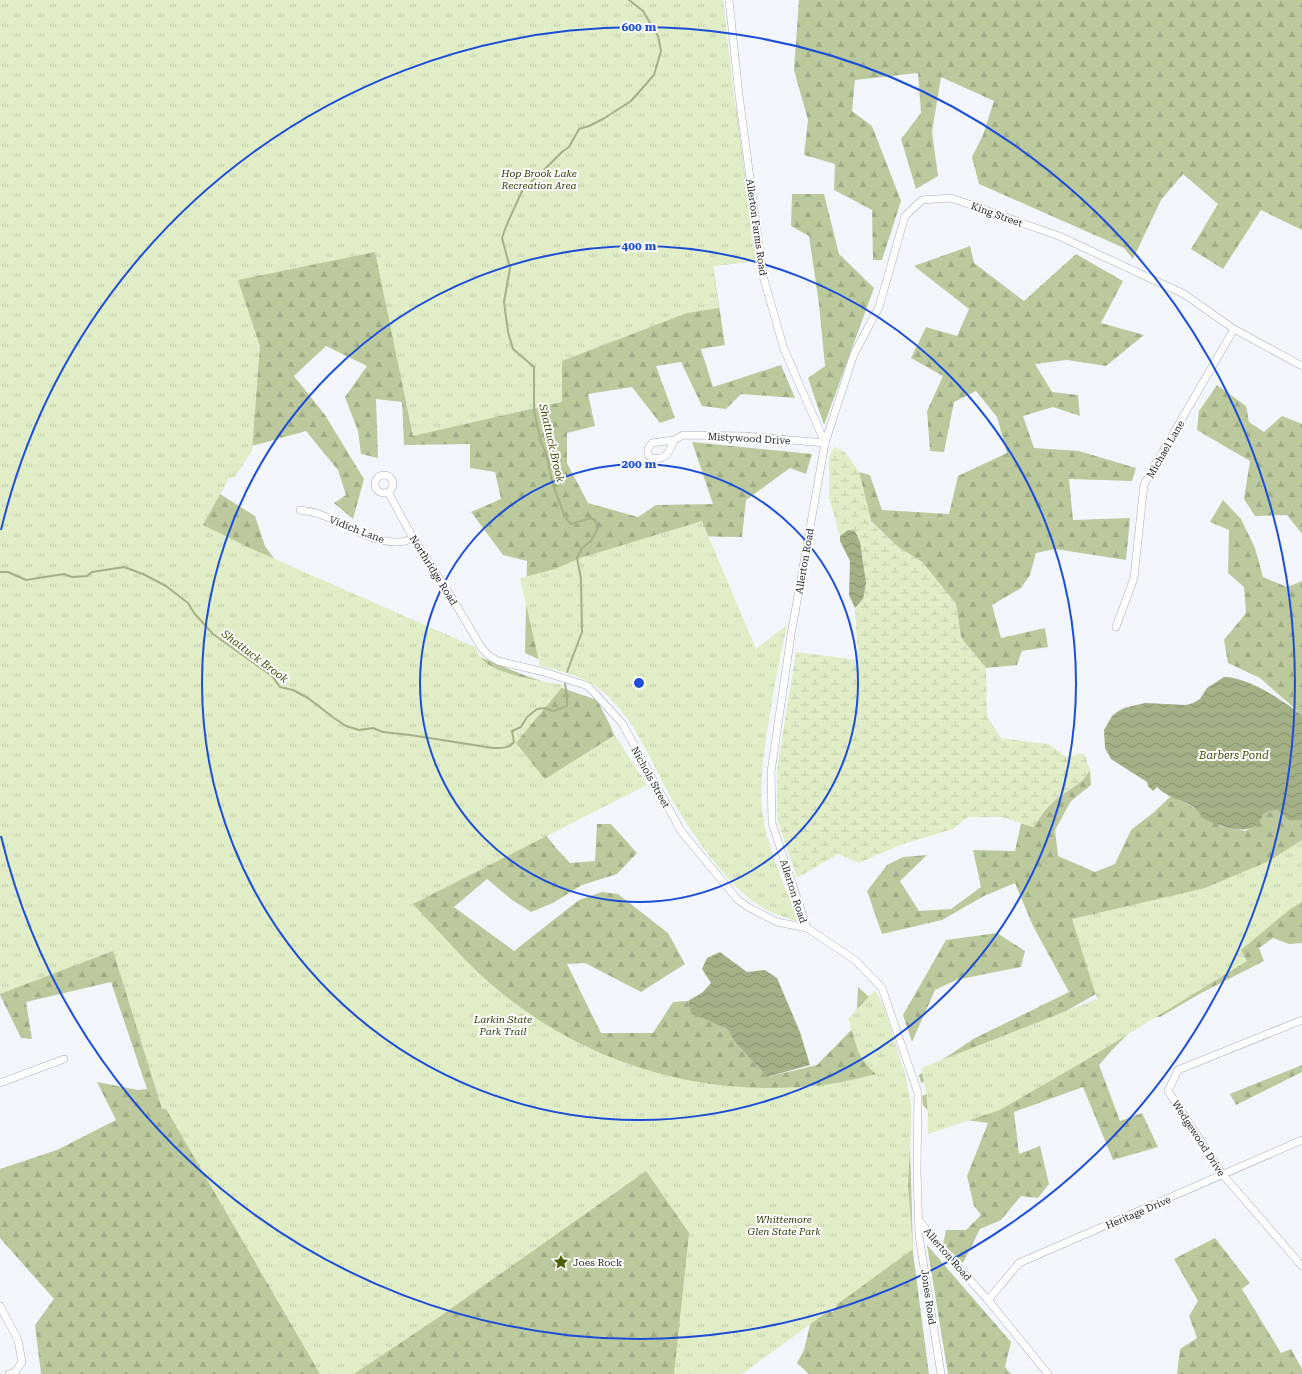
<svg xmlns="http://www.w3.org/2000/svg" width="1302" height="1374" font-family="'Roboto Serif',serif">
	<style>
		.forest { fill: url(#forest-firs) }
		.wetland { fill: url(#wetland-marsh) }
		.park { fill: url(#park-tufts) }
		.water { fill: url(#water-waves) }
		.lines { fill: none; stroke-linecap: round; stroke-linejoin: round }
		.stream { stroke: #a4b186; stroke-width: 2 }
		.minor-casing { stroke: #a5adbb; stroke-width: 8 }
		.minor { stroke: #fff; stroke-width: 7 }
		.ring { fill: none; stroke: #1d4ed8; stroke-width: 2 }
		.labels { text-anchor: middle; stroke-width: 4; stroke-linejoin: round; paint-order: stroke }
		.park-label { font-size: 10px; font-style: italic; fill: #2e3906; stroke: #fff }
		.street-label { font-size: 10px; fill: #1d2126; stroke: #fff }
		.poi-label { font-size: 10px; fill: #1d2126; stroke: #fff; text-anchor: start }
		.water-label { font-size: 11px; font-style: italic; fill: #3e4d07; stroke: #fff }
		.centre { fill: #1d4ed8; stroke: #fff; stroke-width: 2 }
		.ring-label { font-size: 12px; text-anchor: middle; font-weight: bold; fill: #1d4ed8; stroke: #fff; stroke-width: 4; stroke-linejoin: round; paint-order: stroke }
	</style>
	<defs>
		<pattern id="forest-firs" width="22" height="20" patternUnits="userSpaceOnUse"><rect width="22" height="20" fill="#bbc99d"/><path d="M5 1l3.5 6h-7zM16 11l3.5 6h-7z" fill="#a0ac87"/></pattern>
		<pattern id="wetland-marsh" width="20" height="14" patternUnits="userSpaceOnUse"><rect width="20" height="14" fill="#e1edc7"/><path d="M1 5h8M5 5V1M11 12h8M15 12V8" fill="none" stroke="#c1cbab"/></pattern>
		<pattern id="park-tufts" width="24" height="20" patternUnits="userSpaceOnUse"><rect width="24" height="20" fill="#e1edc7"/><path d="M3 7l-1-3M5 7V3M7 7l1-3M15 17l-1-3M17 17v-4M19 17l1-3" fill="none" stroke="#c1cbab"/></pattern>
		<pattern id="water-waves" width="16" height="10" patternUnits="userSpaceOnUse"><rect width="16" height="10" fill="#a4b186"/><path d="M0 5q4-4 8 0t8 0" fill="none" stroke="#85906d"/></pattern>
	</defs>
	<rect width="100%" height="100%" fill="#f3f7fd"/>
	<!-- forest -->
	<g class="forest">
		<polygon points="0,0 736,108 756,261 713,266 725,345 701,349 713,387 781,365 795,398 741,394 726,409 702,406 681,362 656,366 675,418 660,423 632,387 588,394 595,426 567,433 567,463 588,503 638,517 656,505 713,504 692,442 812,454 806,474 790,468 746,500 742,537 680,536 560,669 525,653 527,561 503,555 471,512 501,499 495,472 470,468 470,444 404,445 402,402 376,399 378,458 361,454 358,431 345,397 367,366 326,346 294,376 325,415 364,479 353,519 334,503 346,495 338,470 306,431 241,449 220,494 255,516 265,546 283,571 425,635 524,675 597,700 610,725 632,779 537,824 557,849 570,863 595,861 597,824 611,824 637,853 617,874 582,885 553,903 531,912 512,900 487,879 454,907 514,951 579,900 602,892 618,894 668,933 685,964 641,992 585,963 567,964 601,1033 653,1033 673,1002 688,1001 692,1013 727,1029 735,1042 767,1077 817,1065 856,1025 858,987 877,1004 907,1093 790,1108 551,1054 275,793"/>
		<polygon points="799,0 1302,0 1302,230 1261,210 1223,269 1191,249 1218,204 1183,174 1161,200 1133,259 1124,248 979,184 972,157 983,135 994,101 941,77 932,132 938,176 916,189 901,139 921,113 918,73 855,80 852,111 872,126 901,201 882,260 873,260 872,210 834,190 835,164 804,155 808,120 794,70"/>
		<polygon points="792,194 824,194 839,254 874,288 824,425 808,378 825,366 819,304 809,236 791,226"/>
		<polygon points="970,246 974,263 1024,301 1076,254 1123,281 1101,323 1144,335 1106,366 1067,360 1035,364 1052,392 1078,395 1080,416 1053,407 1023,416 1034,448 1079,451 1136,468 1132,481 1069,479 1073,520 1130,518 1126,560 1055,549 1036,553 1030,575 1021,588 992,605 1001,638 1045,628 1048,647 1022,651 1017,665 986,668 961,638 956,604 922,562 898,547 871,521 859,472 870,475 882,510 949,514 958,476 1007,453 997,417 976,391 954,402 944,452 930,451 927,411 943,376 911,358 926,327 957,336 969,309 914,266"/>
		<polygon points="1217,385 1246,406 1249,422 1264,432 1282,416 1302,424 1302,534 1287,515 1255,516 1244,499 1250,461 1197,430 1199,411"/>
		<polygon points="1223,500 1241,519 1255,548 1263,577 1287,587 1302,581 1302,715 1260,678 1228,663 1224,640 1246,613 1244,587 1228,573 1229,530 1210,522"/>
		<polygon points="0,724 633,1109 909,1104 913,1253 929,1374 809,1374 797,1363 804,1350 813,1312 833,1312 866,1243 702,1374 41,1374 35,1325 54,1299 0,1238 0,1169 57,1150 116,1120 97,1082 138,1090 147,1089 111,982 26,1002 32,1039 21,1038 0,995"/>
		<polygon points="1090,770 1091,785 1071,801 1055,830 1058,856 1095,872 1115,864 1131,830 1153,813 1171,796 1197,809 1220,826 1245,831 1253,827 1263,814 1271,811 1279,810 1288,820 1302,820 1302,869 1096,994 998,1050 921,1083 919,1075 975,1038 1069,992 1033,926 1015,883 984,896 942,920 882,934 867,891 887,865 903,857 927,855 900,881 919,911 951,909 981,887 973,850 1015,851 1021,823 1033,827 1045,810 1056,799 1082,781"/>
		<polygon points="1302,879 1302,943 1289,944 1273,938 1259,948 1264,961 1203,992 1160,1017 1147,1015 1113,1049 1099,1065 1120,1121 1142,1113 1158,1147 1113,1160 1083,1087 1014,1112 1019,1154 1040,1146 1049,1184 1038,1198 1021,1196 1001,1220 980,1229 963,1263 943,1244 946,1230 966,1230 981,1215 974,1206 967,1176 988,1123 959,1119 940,1124 923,1105 922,1096 979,1074"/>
		<polygon points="997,933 1025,951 1021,967 956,980 935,990 912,1042 903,1015 946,940"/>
		<polygon points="1302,1065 1302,1072 1236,1105 1230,1094"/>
		<polygon points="1215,1238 1250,1283 1242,1289 1281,1353 1291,1349 1302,1369 1302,1374 1177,1374 1180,1349 1197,1338 1189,1316 1198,1301 1174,1259"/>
		<polygon points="927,1245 1011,1342 1005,1367 1011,1374 948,1374"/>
	</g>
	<!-- wetland -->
	<polygon class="wetland" points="834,447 845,452 859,472 871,522 898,547 922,562 956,604 961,638 986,668 987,716 1001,738 1049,744 1066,757 1084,753 1090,770 1082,781 1056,799 1045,810 1033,827 1002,817 968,817 953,829 900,845 859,863 838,854 797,878 777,819 777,769 796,652 858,660 855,608 863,599 847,530 840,536 829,497 829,457"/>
	<!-- park -->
	<g class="park">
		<path d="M0,0H723L734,96L756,261L713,266L719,308L687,313L562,361V402L413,436L375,252L238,280L260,346L252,451L235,477L229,478L203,525L250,548L475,647C477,650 478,655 481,658C494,675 542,681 564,685L516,743L545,779L615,735L647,785L413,904C422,914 432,924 442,935C464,959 486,982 512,1001C601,1069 712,1098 823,1085C840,1083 859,1078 876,1074L869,1068L859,1054L848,1019L875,990L884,1007L905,1074L911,1104V1132L908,1184L913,1249L742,1374H674L689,1233L646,1171L442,1315L354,1374H320L166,1109H162L113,951L0,994Z"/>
		<path d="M702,521L756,649L787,625C779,661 772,697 767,733C763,759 759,788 763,815C768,850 786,888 799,922C784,917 770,913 757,904C721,879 683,822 663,783C645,747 628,709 594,685C578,675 558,670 540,666L520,578L555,569L580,558Z"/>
		<path d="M1302,840V902L1289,910L1241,950L1247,961L1088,1059L1000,1110L928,1134C928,1111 927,1090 921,1068L1097,999L1072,919L1205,888L1269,861Z"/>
	</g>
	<!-- water -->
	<g class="water">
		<polygon points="848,530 855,531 860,542 866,583 863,599 855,608 849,595 850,561 840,541 840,536"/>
		<path d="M1224,677C1248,677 1282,700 1302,715V820H1288L1278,810L1271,811L1263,814C1262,816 1261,820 1259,822C1249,837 1218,826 1205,819C1200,816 1199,810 1192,806C1181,800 1165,796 1157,787L1153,791L1148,786L1147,782L1111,759L1105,748L1104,730L1112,716L1117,712L1124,708L1145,703L1186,705L1193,703L1200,699L1207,688Z"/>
		<polygon points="720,952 747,972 765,970 777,978 800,1032 810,1065 767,1077 735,1042 727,1029 691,1013 688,1001 703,992 711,983 702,969 707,958"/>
	</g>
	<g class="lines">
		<!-- stream -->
		<g class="stream">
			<path d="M0,572H8L26,580L64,574L72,577L87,576L92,572L124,567L143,574L166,586L188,603L194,613L213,634L272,676L280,687L293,690L308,698L334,718L346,726L359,730L373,728L383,732L410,735L493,748C501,748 508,749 514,742L512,731L521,727L527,717L537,709L545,708L553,711L567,706V696L565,684"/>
			<polyline points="567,672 582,632 581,579 577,558 582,548 591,541 598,527 595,520 591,518 571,524 565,517 552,482 546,453 541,442 534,411 534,367 513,349 508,332 504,302 510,268 502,238 507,224 523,189 540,174 563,151 569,147 579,129 589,126 603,119 631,101 654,75 661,51 658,36 643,11 629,0"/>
		</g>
		<!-- minor casing -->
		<g class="minor-casing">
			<g id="minor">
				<polyline points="729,0 739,95 763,276 784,349 825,443"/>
				<path d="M674,440C670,451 666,461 652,458L648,455V449L652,443L674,440L683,435L745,436L825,443"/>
				<circle cx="384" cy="484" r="9"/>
				<polyline points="388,492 413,538 455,603 481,647 488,655 498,661 544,672 588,686 622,723 681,831 738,900 748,907 777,922 807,928"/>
				<path d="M300,510C307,511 313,512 319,514C346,523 385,553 413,538"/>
				<polyline points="1116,627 1134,578 1144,484 1234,329"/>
				<polyline points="1302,1020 1178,1070 1168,1091 1223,1175 1302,1266"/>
				<polyline points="0,1083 64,1059"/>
				<polyline points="918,1219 935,1241 988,1300 1048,1374"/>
				<polyline points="988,1300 1019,1263 1302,1140"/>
				<polyline points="0,1306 18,1340 22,1362 15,1372 9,1374"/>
				<polyline points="941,1374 919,1236 917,1172 918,1093 882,988 855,960 807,928 772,823 771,772 791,635 825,443 854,354 879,307 905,216 922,200 951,198 1059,236 1184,294 1234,329 1302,366"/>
			</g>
		</g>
		<!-- minor -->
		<use href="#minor" class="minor"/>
	</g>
	<!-- distance rings -->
	<g class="ring">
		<circle cx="639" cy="683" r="219"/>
		<circle cx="639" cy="683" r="437"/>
		<path d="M1 530A656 656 0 1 1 1 836"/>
	</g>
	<!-- icons -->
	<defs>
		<g id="sight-bare" transform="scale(1.2)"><path d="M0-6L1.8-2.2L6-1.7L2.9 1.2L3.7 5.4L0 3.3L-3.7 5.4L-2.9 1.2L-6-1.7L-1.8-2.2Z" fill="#4f6108" stroke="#fff" stroke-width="2.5" paint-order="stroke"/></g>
	</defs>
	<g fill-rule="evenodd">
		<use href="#sight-bare" x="561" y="1262"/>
	</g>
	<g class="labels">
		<!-- park labels -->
		<g class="park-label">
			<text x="539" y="177">Hop Brook Lake<tspan x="539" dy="12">Recreation Area</tspan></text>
			<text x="503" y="1023">Larkin State<tspan x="503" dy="12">Park Trail</tspan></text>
			<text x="784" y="1223">Whittemore<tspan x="784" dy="12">Glen State Park</tspan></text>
		</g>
		<!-- street labels -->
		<g class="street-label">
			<text transform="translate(997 214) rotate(20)" y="4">King Street</text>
			<text transform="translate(757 227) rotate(82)" y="4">Allerton Farms Road</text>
			<text transform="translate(749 438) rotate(3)" y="4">Mistywood Drive</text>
			<text transform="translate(1165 449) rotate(-60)" y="4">Michael Lane</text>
			<text transform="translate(357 529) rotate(21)" y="4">Vidich Lane</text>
			<text transform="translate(804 561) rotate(-80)" y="4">Allerton Road</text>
			<text transform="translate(434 570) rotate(58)" y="4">Northridge Road</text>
			<text transform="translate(651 777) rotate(61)" y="4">Nichols Street</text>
			<text transform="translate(794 891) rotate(72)" y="4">Allerton Road</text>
			<text transform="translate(1199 1138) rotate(57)" y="4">Wedgewood Drive</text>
			<text transform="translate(1138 1212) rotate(-23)" y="4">Heritage Drive</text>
			<text transform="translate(948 1254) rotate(49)" y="4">Allerton Road</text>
			<text transform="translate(929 1297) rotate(82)" y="4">Jones Road</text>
		</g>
		<!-- poi labels -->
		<g class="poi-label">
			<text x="573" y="1266">Joes Rock</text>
		</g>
		<!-- water labels -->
		<g class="water-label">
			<text transform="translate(552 443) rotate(77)" y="4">Shattuck Brook</text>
			<text transform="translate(255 656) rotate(37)" y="4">Shattuck Brook</text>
			<text x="1234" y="759">Barbers Pond</text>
		</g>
	</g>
	<circle cx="639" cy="683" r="6" class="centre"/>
	<g class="ring-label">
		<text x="639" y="31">600 m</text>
		<text x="639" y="250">400 m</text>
		<text x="639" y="468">200 m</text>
	</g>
</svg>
